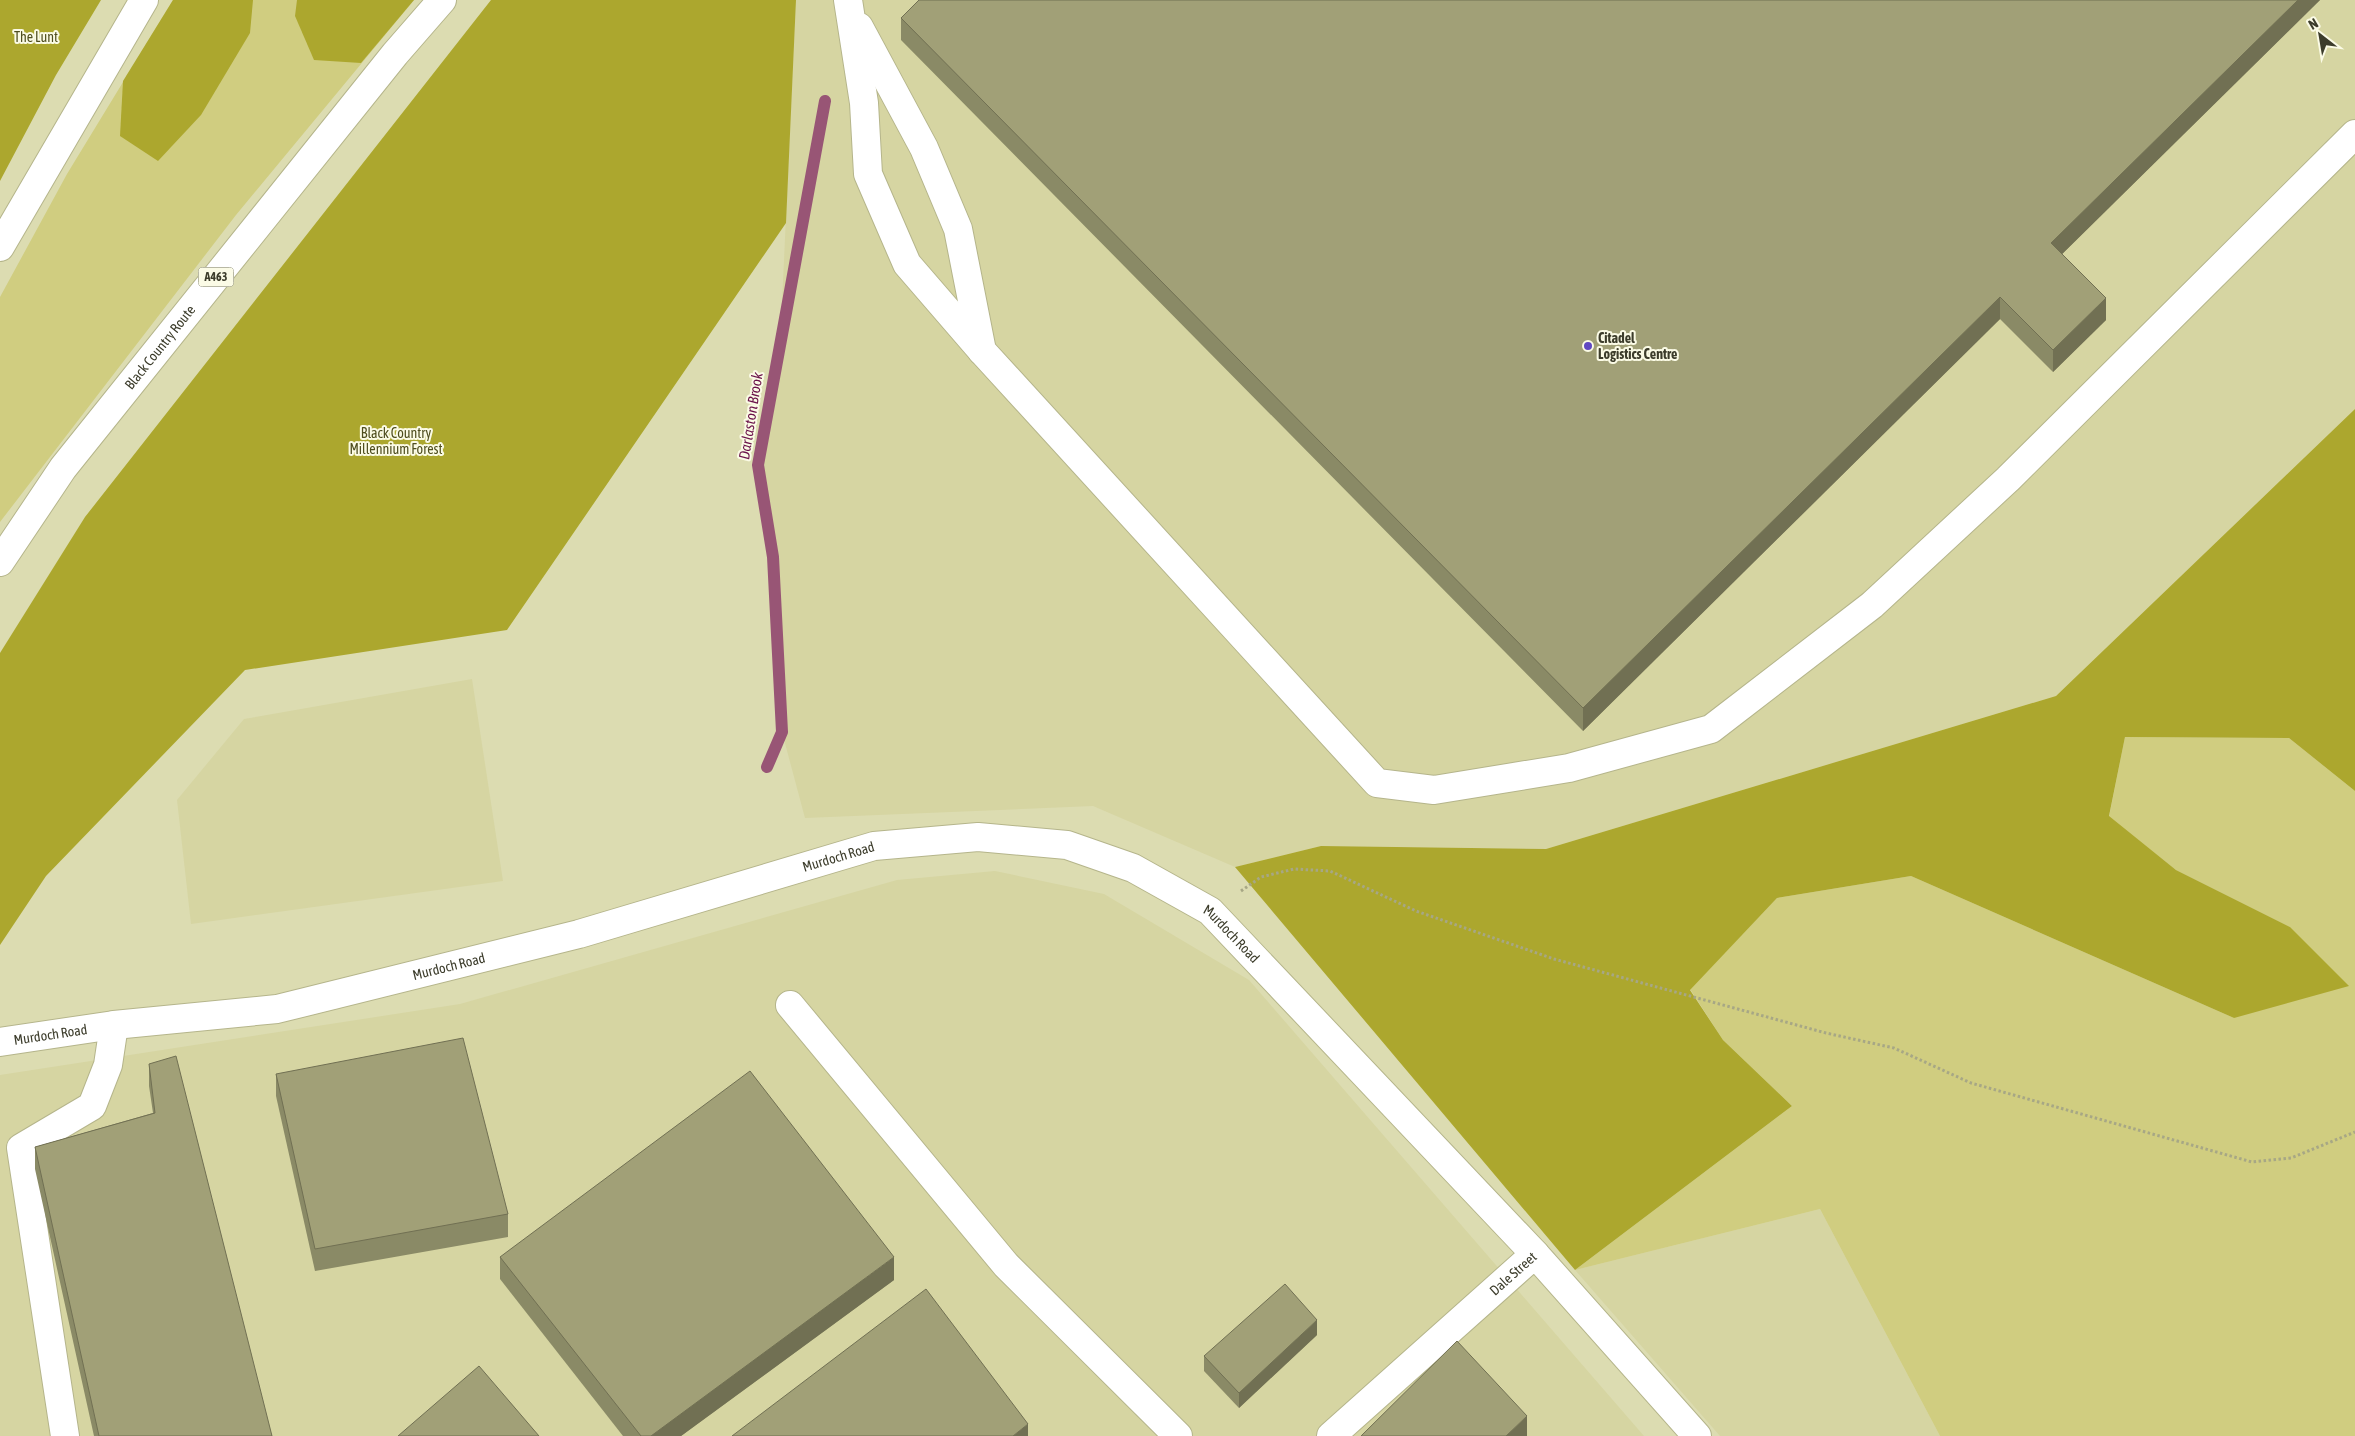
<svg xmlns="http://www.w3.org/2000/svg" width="2355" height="1436" font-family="'Asap Condensed',sans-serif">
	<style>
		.built { fill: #d6d5a2 }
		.green { fill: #d0cd80 }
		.forest { fill: #aca72e }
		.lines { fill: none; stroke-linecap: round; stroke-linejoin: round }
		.stream { stroke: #985575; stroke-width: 12 }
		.minor-casing { stroke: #b5b58b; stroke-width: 30 }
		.highway-casing { stroke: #b5b58b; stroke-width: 30 }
		.path { stroke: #a7a785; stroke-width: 3; stroke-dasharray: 2.5 2.5; stroke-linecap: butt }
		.minor { stroke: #fff; stroke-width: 28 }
		.highway { stroke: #fff; stroke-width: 28 }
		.wall { fill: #8a8a66 }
		.shaded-wall { fill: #717053 }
		.building { fill: #a1a077; stroke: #717053 }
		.poi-dot { fill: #6048c1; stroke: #fbfbe6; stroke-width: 2 }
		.labels { text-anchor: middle; stroke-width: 4; stroke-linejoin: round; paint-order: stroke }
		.shield { fill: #fbfbe6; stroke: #757563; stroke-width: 1 }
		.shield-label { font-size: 12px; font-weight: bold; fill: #3c3c2b }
		.park-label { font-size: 14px; fill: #4e4d1e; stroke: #fbfbe6 }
		.poi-label { font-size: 14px; font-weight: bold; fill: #3c3c2b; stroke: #fbfbe6; text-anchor: start }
		.street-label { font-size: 14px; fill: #3c3c2b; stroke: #fbfbe6 }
		.water-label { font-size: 15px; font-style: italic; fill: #6b134b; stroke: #fbfbe6 }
	</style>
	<rect width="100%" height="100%" fill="#dcdcb1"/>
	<!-- built -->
	<g class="built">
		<polygon points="796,0 2355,0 2355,409 2056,696 1546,849 1321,846 1235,867 1093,806 805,818 782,732 773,557 758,465 780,347"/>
		<polygon points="472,679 503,881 191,924 177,800 244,719"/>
		<polygon points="995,871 1104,894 1249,980 1644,1436 0,1436 0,1075 460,1004 897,880"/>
		<polygon points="1820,1209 1940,1436 1720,1436 1575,1270"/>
	</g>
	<!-- green -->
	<g class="green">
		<polygon points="173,0 414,0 236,215 0,522 0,297 67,174"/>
		<polygon points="2125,737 2289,738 2355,791 2355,1436 1940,1436 1820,1209 1575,1270 1792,1106 1723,1040 1690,989 1777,898 1911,876 2234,1018 2290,927 2176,870 2109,817"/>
	</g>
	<!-- forest -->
	<g class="forest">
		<polygon points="0,0 101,0 56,75 0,181"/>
		<polygon points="173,0 253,0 250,33 201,115 158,161 120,136 123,81"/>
		<polygon points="297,0 414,0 361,63 314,60 295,16"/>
		<polygon points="491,0 796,0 786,223 507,630 245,670 46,876 0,945 0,653 85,517"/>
		<polygon points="2355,409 2355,791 2289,738 2125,737 2109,816 2176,870 2290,927 2349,986 2234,1018 1911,876 1777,898 1690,990 1723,1040 1792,1106 1575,1270 1235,867 1321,846 1546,849 2056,696"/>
	</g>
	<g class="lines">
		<!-- stream -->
		<polyline class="stream" points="767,767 782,732 773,557 758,465 825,101"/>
		<!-- minor casing -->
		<g class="minor-casing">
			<g id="minor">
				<polyline points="848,0 864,103 868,174 907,264 983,352 1377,783 1434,790 1569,768 1711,729 1872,605 2008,479 2355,134"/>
				<polyline points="859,27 924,148 958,229 982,351"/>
				<polyline points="790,1005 1006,1265 1178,1436"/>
				<path id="s1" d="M0,1042L114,1025L277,1009L579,934L874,846L978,837L1067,845L1133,868L1210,911L1535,1254"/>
				<polyline points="65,1436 21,1148 92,1106 108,1065 114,1025"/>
				<path id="s2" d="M1331,1436L1535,1254L1697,1436"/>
			</g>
		</g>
		<!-- highway casing -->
		<g class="highway-casing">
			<g id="highway">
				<polyline points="0,247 144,0"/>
				<path id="s3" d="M0,562L63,468L395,54L442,0"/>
			</g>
		</g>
		<!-- path -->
		<polyline class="path" points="1241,891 1261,877 1294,869 1330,871 1416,911 1554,959 1826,1033 1894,1048 1971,1083 2252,1162 2291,1158 2355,1132"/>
		<!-- minor -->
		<use href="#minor" class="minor"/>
		<!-- highway -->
		<use href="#highway" class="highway"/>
	</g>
	<!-- wall -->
	<g class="wall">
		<polygon points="919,0 2320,0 2062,254 2106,320 2053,372 2000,319 1583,731 901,40 901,18"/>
		<polygon points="149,1064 272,1436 94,1436 35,1169 35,1147 153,1113 149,1086"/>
		<polygon points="276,1074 508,1214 508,1237 315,1271 276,1096"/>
		<polygon points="500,1257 894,1280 681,1436 623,1436 500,1279"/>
		<polygon points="1317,1335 1239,1408 1204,1371 1204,1356"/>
	</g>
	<!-- shaded-wall -->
	<g class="shaded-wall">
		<polygon points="2298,0 2320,0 2051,265 2051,243"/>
		<polygon points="2000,297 2000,319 1583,731 1583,708"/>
		<polygon points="2106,298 2106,320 2053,372 2053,350"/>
		<polygon points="894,1257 894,1280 681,1436 651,1436"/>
		<polygon points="1317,1320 1317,1335 1239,1408 1239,1393"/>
		<polygon points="1527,1416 1527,1436 1506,1436"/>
		<polygon points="1028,1424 1028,1436 1013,1436"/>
	</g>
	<!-- building -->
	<g class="building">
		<polygon points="919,0 2298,0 2051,243 2106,298 2053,350 2000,297 1583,708 901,18"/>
		<polygon points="463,1038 508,1214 315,1249 276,1074"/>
		<polygon points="176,1056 272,1436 99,1436 35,1147 155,1113 149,1064"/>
		<polygon points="750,1071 894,1257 651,1436 641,1436 500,1257"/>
		<polygon points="1285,1284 1317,1320 1239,1393 1204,1356"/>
		<polygon points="926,1289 1028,1424 1013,1436 732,1436"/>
		<polygon points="1457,1341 1527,1416 1506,1436 1361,1436"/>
		<polygon points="479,1366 539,1436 398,1436"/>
	</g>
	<!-- markers -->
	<circle class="poi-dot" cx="1588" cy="346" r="5"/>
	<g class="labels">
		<!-- shield labels -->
		<rect class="shield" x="198.5" y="267.5" width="35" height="19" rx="4"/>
		<g class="shield-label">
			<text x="216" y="281">A463</text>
		</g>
		<!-- park labels -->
		<g class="park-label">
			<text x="36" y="42">The Lunt</text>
			<text x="396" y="438">Black Country<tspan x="396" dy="16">Millennium Forest</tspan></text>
		</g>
		<!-- poi labels -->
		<g class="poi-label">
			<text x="1598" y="343">Citadel<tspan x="1598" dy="16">Logistics Centre</tspan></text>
		</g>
		<!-- street labels -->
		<g class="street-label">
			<text dy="5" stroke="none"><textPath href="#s3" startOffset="268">Black Country Route</textPath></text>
			<text dy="5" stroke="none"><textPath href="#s1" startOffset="861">Murdoch Road</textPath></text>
			<text dy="5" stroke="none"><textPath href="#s1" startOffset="1281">Murdoch Road</textPath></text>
			<text dy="5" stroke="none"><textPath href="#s1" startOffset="456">Murdoch Road</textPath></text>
			<text dy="5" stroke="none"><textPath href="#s1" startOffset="51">Murdoch Road</textPath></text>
			<text dy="5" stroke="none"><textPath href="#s2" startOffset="244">Dale Street</textPath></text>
		</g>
		<!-- water labels -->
		<g class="water-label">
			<text transform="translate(751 416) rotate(-81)" y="5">Darlaston Brook</text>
		</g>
	</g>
	<!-- north arrow -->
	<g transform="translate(2320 35) rotate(329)" stroke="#fbfbe6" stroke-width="4" paint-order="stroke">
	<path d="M0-4L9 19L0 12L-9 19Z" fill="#3c3c2b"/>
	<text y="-8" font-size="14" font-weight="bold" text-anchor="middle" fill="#3c3c2b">N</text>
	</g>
</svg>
